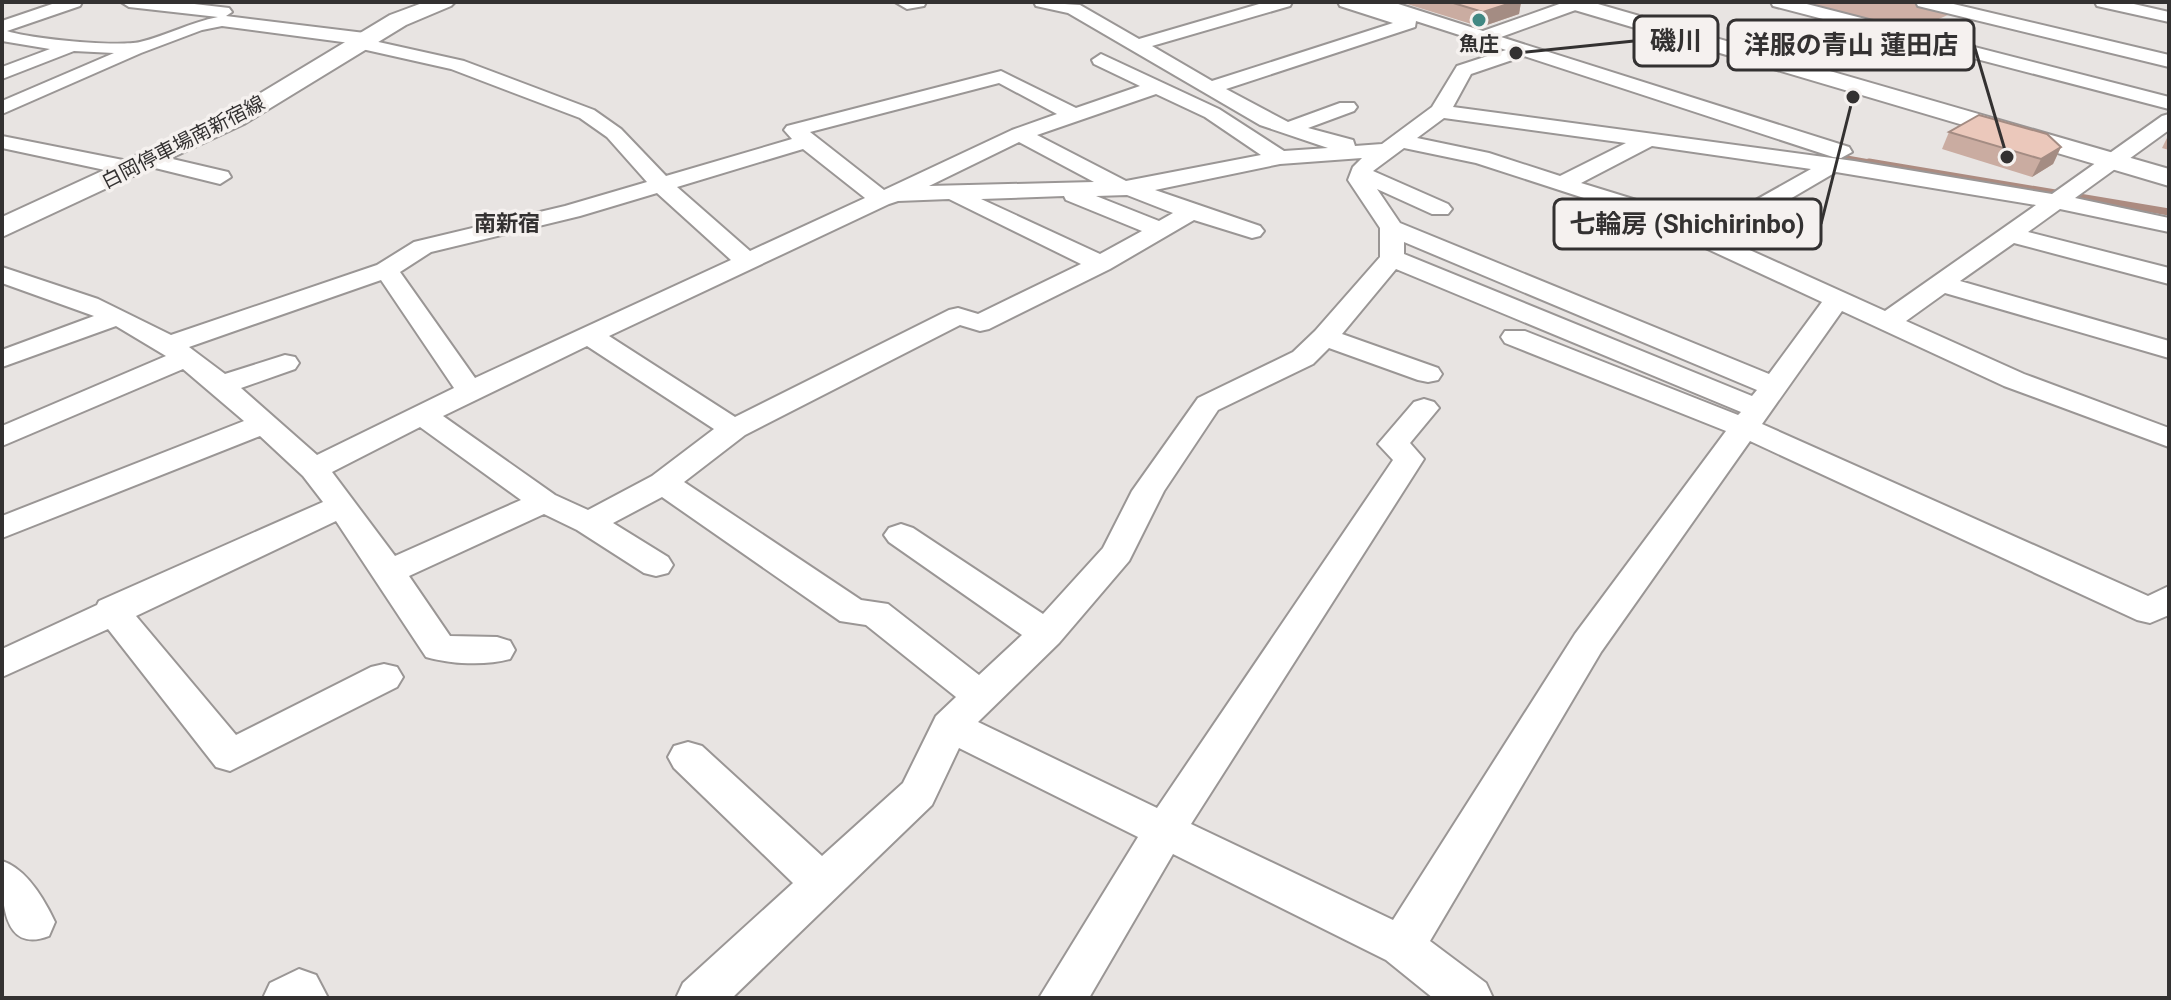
<svg xmlns="http://www.w3.org/2000/svg" width="2171" height="1000" font-family="Roboto,'Noto Sans JP',sans-serif">
	<style>
		.green { fill: #ceb0a6 }
		.lines { fill: none; stroke-linecap: round; stroke-linejoin: round }
		.stream-far1 { stroke: #ac8b80; stroke-width: 5 }
		.stream { stroke: #ac8b80; stroke-width: 7 }
		.minor-casing { stroke: #9a9695; stroke-width: 4 }
		.major-casing { stroke: #9a9695; stroke-width: 4 }
		.minor { fill: #fff; fill-rule: evenodd }
		.major { fill: #fff; fill-rule: evenodd }
		.wall { fill: #caaca1 }
		.shaded-wall { fill: #a48c83 }
		.building { fill: #ebc8bb; stroke: #a48c83; stroke-width: 2 }
		.poi-dot { fill: #418883; stroke: #f5f1ef; stroke-width: 3 }
		.labels { text-anchor: middle; stroke-width: 7; stroke-linejoin: round; paint-order: stroke }
		.far-poi-label { font-size: 20px; font-weight: bold; fill: #333131; stroke: #f5f1ef }
		.far-street-label { font-size: 20px; fill: #333131; stroke: #f5f1ef }
		.far-neighbourhood-label { font-size: 22px; font-weight: bold; fill: #333131; stroke: #f5f1ef }
		.leader { fill: none; stroke: #333131; stroke-width: 3 }
		.callout-dot { fill: #333131; stroke: #f5f1ef; stroke-width: 3 }
		.callout { fill: #f5f1ef; stroke: #333131; stroke-width: 3 }
		.callout-label { font-size: 26px; text-anchor: middle; font-weight: bold; fill: #333131 }
	</style>
	<rect width="100%" height="100%" fill="#e8e4e2"/>
	<!-- green -->
	<polygon class="green" points="1793,2 1922,2 1957,11 1909,32"/>
	<g class="lines">
		<!-- stream-far1 -->
		<polyline class="stream-far1" points="1830,155 1881,164"/>
		<!-- stream -->
		<polyline class="stream" points="1869,162 2169,212"/>
		<!-- minor casing -->
		<g class="minor-casing">
			<g id="minor">
				<path d="M58,2H82L80,6L7,31C30,39 117,47 140,42C166,36 191,22 218,17L129,7L121,2H177L229,8L232,12L226,16L373,34L374,41L464,61L594,110L621,129L666,176L792,139L784,130L787,126L1001,71L1076,108L1140,86L1094,64L1092,60L1101,54L1219,109L1284,151L1328,148L1260,125L1068,13L1036,6L1034,2L1080,5L1139,39L1266,2H1292L1290,6L1152,46L1212,81L1393,23L1340,6L1338,2H1392L1483,31L1565,2H1582L1581,8L1501,37L1849,147L1852,152L1841,158L1833,157L1524,56L1471,74L1453,107L1854,161L2052,194L2162,116L2169,114V130L2075,198L2169,218V232L2060,209L2028,232L2169,268V284L2014,243L1960,281L2169,341V358L1945,293L1906,321L2024,374L2169,428V447L2004,386L1842,311L1762,424L2148,596L2169,586V615L2150,623L2137,620L1750,441L1601,652L1430,941L1486,983L1493,998H1433L1386,960L1173,854L1089,998H1039L1138,837L959,748L932,805L732,998H676L683,983L793,883L674,768L668,757L674,746L688,742L702,746L822,856L903,783L936,716L956,697L866,625L840,621L662,497L613,523L668,557L673,565L668,573L656,576L644,573L577,530L544,514L409,576L450,636L497,637L510,641L515,650L510,659C485,666 451,664 426,657L336,521L136,616L236,735L371,667L384,664L397,667L403,677L397,687L230,771L216,767L108,629L2,677V649L97,605L99,601L323,502L303,476L260,436L2,538V516L244,421L183,369L2,446V426L166,356L116,326L2,367V350L94,316L2,283V267L98,299L171,335L377,265L414,242L565,206L647,182L607,137L580,118L451,69L353,47L350,43L222,26L202,30L141,53L2,114V101L114,53L74,51L2,79V67L50,49L2,41V21ZM1416,21L1506,50L1457,66L1432,107L1382,144L1355,146L1353,140L1308,128L1354,111L1357,107L1354,103H1340L1288,122L1226,89L1415,27ZM999,83L1057,114L1012,130L884,190L810,132ZM1156,94L1205,117L1261,155L1126,181L1037,135ZM1444,118L1626,143L1560,176L1489,153L1417,138ZM1019,142L1094,182L929,186ZM1652,146L1811,169L1704,229L1646,203L1581,183ZM1404,148L1476,163L1630,213L1822,302L1769,374L1400,223L1377,189L1432,214H1448L1452,209L1448,204L1373,171ZM803,149L865,198L750,251L677,187ZM1362,158L1353,167L1348,180L1380,228V257L1315,331L1293,352L1198,398L1132,491L1103,548L1043,614L913,528L901,524L889,528L884,535L889,542L1022,635L979,675L888,604L861,600L684,482L745,435L960,325L980,331L989,329L1110,269L1194,220L1252,238L1260,236L1264,231L1260,226L1155,190L1280,164ZM1836,172L1854,175L2036,205L1885,311L1723,238ZM657,193L731,260L475,378L400,272L431,252L580,216ZM1127,195L1173,213L1159,221L1096,196ZM1064,196L1066,200L1142,231L1100,254L981,199ZM949,199L1081,264L978,314L958,308L949,310L735,417L609,336L889,204L898,201ZM1404,242L1757,390L1752,396L1404,254ZM1396,269L1741,412L1738,415L1525,331H1505L1501,337L1505,343L1726,431L1575,634L1393,920L1191,824L1424,459L1410,443L1439,408L1434,402L1424,399L1414,402L1378,444L1393,460L1157,808L978,722L1059,643L1129,561L1164,491L1218,410L1313,364L1329,348L1418,380L1428,382L1438,380L1442,374L1438,368L1342,334ZM381,280L454,388L317,455L241,388L295,369L299,363L295,357L285,355L225,374L189,347ZM587,346L714,429L652,476L588,510L555,495L443,416ZM420,427L521,500L395,556L332,472Z"/>
				<polygon points="895,2 926,2 924,6 907,9"/>
				<polygon points="1771,2 1799,2 2169,97 2169,109 1773,6"/>
				<polygon points="1916,2 1945,2 2169,55 2169,67 1918,6"/>
				<polygon points="2095,2 2125,2 2169,12 2169,22 2097,6"/>
				<polygon points="2,136 133,162 144,169 133,176 2,148"/>
				<polygon points="151,154 228,172 231,177 220,184 143,165 140,160 143,155"/>
				<path d="M2,861C27,869 44,899 55,922L49,936C0,955 2,894 2,861Z"/>
				<polygon points="299,969 316,975 328,998 263,998 270,983"/>
			</g>
		</g>
		<!-- major casing -->
		<g class="major-casing">
			<g id="major">
				<polygon points="425,2 455,2 451,6 406,25 244,124 2,237 2,217 226,114 390,15"/>
				<polygon points="1557,2 1591,2 2169,169 2169,186 1561,6"/>
			</g>
		</g>
		<!-- minor -->
		<use href="#minor" class="minor"/>
		<!-- major -->
		<use href="#major" class="major"/>
	</g>
	<!-- wall -->
	<g class="wall">
		<polygon points="1408,2 1521,2 1519,14 1481,27 1407,4"/>
		<polygon points="1949,132 2061,147 2053,164 2032,177 1942,149"/>
		<polygon points="2169,134 2169,150 2162,148"/>
	</g>
	<!-- shaded-wall -->
	<g class="shaded-wall">
		<polygon points="1514,2 1521,2 1519,14 1481,27 1483,12"/>
		<polygon points="2061,147 2053,164 2032,177 2041,159"/>
	</g>
	<!-- building -->
	<g class="building">
		<polygon points="1450,2 1514,2 1483,12"/>
		<polygon points="1979,115 2047,134 2061,147 2041,159 1949,132"/>
	</g>
	<!-- markers -->
	<circle class="poi-dot" cx="1479" cy="20" r="8"/>
	<g class="labels">
		<!-- far-poi labels -->
		<g class="far-poi-label">
			<text x="1479" y="51">魚庄</text>
		</g>
		<!-- far-street labels -->
		<g class="far-street-label">
			<text transform="translate(183 142) rotate(-27)" y="7">白岡停車場南新宿線</text>
		</g>
		<!-- far-neighbourhood labels -->
		<g class="far-neighbourhood-label">
			<text x="507" y="231">南新宿</text>
		</g>
	</g>
	<!-- callouts -->
	<path class="leader" d="M1516 53L1634 41M2007 157L1974 45M1853 97L1821 224"/>
	<g class="callout-dot">
		<circle cx="1516" cy="53" r="8"/>
		<circle cx="2007" cy="157" r="8"/>
		<circle cx="1853" cy="97" r="8"/>
	</g>
	<g class="callout">
		<rect x="1634" y="16" width="84" height="50" rx="8"/>
		<rect x="1728" y="20" width="246" height="50" rx="8"/>
		<rect x="1554" y="199" width="267" height="50" rx="8"/>
	</g>
	<g class="callout-label">
		<text x="1676" y="50">磯川</text>
		<text x="1851" y="54">洋服の青山 蓮田店</text>
		<text x="1687" y="233">七輪房 (Shichirinbo)</text>
	</g>
	<!-- border -->
	<rect width="2171" height="1000" fill="none" stroke="#333131" stroke-width="8"/>
</svg>
